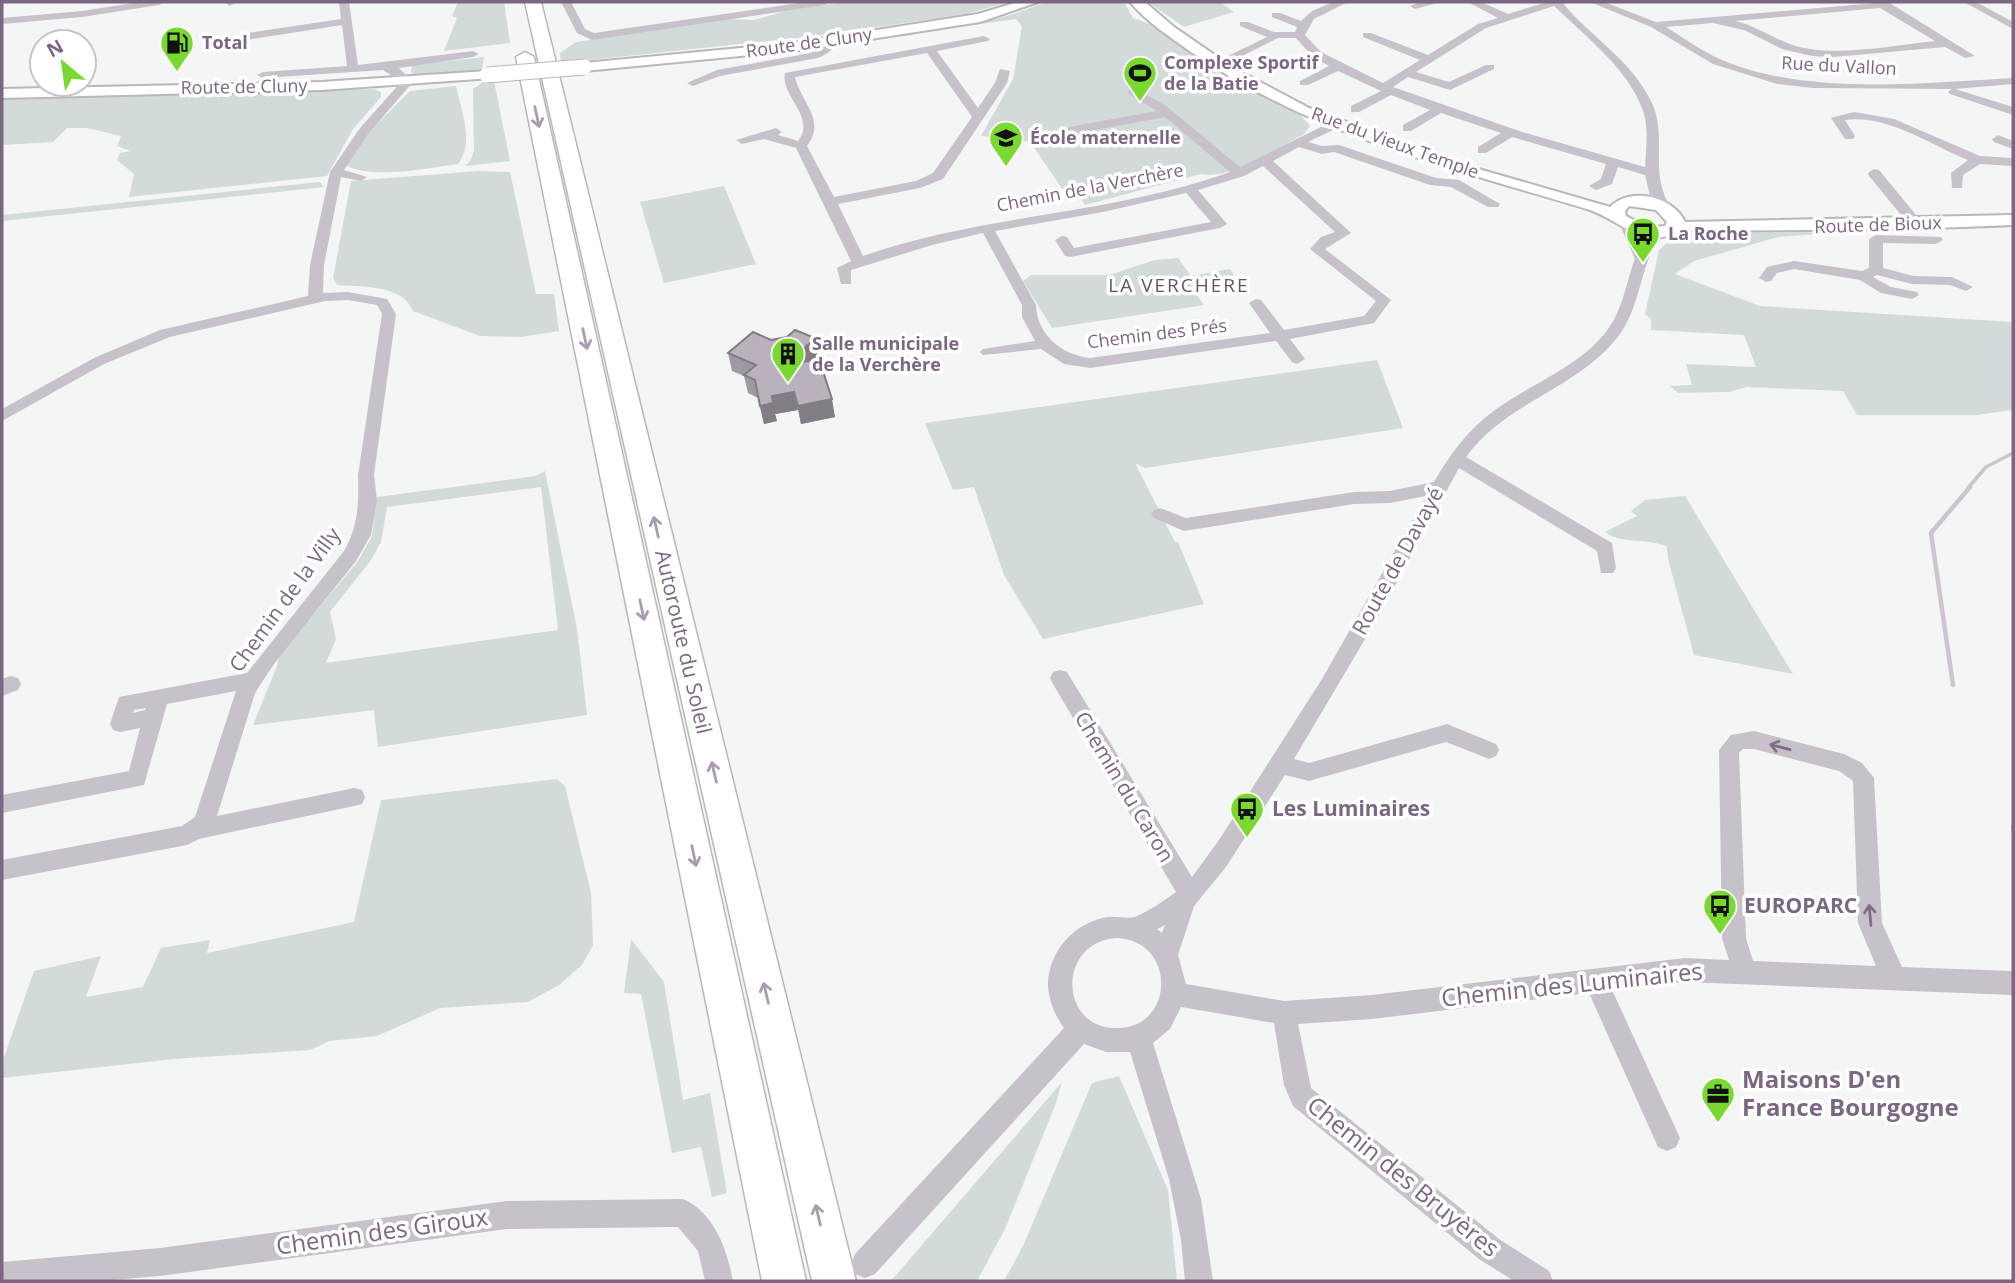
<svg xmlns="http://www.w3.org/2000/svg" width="2015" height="1283" font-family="'Open Sans',sans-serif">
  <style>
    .green { fill: #d2dbda; fill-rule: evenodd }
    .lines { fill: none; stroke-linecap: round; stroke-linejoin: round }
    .stream-far1 { stroke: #ccc5d1; stroke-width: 3.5 }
    .stream { stroke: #ccc5d1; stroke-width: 4.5 }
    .major-casing { stroke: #bbb5bc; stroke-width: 4 }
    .highway-casing { stroke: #bab5bb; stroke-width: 3 }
    .minor { fill: #c7c2c9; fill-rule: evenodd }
    .major { fill: #fff; fill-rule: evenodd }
    .highway { fill: #fff; fill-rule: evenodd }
    .major-bridge-casing { stroke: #bbb5bc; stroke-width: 17; stroke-linecap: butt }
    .major-bridge { stroke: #fff; stroke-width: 15 }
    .wall { fill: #9f99a2 }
    .shaded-wall { fill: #827d84 }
    .building { fill: #b9b2bc; stroke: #827d84; stroke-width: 2 }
    .oneway { stroke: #aa9cae }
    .oneway2 { stroke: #806c86 }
    .labels { text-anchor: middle; stroke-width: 7; stroke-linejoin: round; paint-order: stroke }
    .far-poi-label { font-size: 18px; font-weight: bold; fill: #7c6782; stroke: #fff; text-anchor: start }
    .far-street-label { font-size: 18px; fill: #7c6782; stroke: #fff }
    .far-neighbourhood-label { font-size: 19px; letter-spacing: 2px; fill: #635468; stroke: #fff }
    .street-label { font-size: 21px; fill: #7c6782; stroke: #fff }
    .poi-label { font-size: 21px; font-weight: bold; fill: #7c6782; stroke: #fff; text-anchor: start }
    .near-street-label { font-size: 24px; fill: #7c6782; stroke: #fff }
    .near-poi-label { font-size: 24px; font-weight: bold; fill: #7c6782; stroke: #fff; text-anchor: start }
  </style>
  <rect width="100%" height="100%" fill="#f3f6f4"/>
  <g class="green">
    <polygon points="458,2 504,2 510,43 444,51 457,18 452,16"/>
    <polygon points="848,2 1009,2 966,14 816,36 561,63 560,53 576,42 722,19 754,20 789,10"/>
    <path d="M1046 2H1124L1133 18 1157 27 1215 68 1298 112 1310 126 1304 134C1278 148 1231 180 1201 174L1085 205 1078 195 1068 197 1030 142 981 136 1013 79 1022 26 1016 19 966 26 1014 14Z"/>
    <polygon points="1148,2 1220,2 1234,12 1184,27"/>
    <polygon points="484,57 482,70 421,75 411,73 412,65"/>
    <polygon points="494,81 510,161 465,166 471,160 474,150 473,89 483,82"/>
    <path d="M456 86C461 110 475 143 458 164 429 168 371 180 346 165L371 130 410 91Z"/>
    <polygon points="374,89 381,92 381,97 353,129 327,176 129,197 134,174 117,160 120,153 131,151 117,146 121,136 87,128 67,128 53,142 2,145 2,97"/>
    <path d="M478 171 510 172 536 294H554L559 331 521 337 480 336 413 311C403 284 360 287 337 285L333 278 351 181Z"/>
    <polygon points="320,182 324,187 2,221 2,215"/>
    <polygon points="724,186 756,264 664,283 640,202"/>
    <polygon points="1846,232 1778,237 1694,261 1675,274 1760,306 2013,322 2013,410 1976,415 1857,415 1843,391 1747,387 1729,392 1678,393 1670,386 1692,385 1686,364 1756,367 1744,335 1651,330 1651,319 1645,314 1659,250 1668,242 1697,233"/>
    <polygon points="1178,258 1191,276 1230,269 1234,275 1206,280 1196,294 1204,305 1052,328 1023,281 1031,275 1109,275 1155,260"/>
    <polygon points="1377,360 1403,428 1145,468 1135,463 1175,542 1178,542 1204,604 1043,639 1004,575 974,487 953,490 925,423"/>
    <path d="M545 471 577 629 587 715 378 747 374 710 253 725 277 666 279 656 358 561 372 536 377 497 536 476ZM541 487 558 630 326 663 336 639 330 612 371 560 381 542 387 507Z"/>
    <path d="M1685 496 1793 674 1694 655 1668 559 1667 547C1647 537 1623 545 1605 532L1637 516 1631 511 1645 500Z"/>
    <polygon points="557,779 565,786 591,893 593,945 582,965 559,985 528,1002 440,1008 377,1036 330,1041 310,1050 174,1059 2,1078 2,1063 34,971 101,956 86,997 143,987 161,948 210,940 207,953 354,922 381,800"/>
    <polygon points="631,939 664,982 683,1100 710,1093 727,1193 712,1197 701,1147 672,1153 641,994 624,993"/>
    <polygon points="1119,1076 1168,1190 1177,1281 1004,1281 1023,1246 1092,1083"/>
    <polygon points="1062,1082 1056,1103 1005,1229 977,1281 891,1281"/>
  </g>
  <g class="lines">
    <polyline class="stream-far1" points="1968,488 1986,467 2013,453"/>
    <polyline class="stream" points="1953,685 1931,533 1970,487"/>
    <g class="major-casing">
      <g id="major">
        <polygon points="1018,2 1038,2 980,22 794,51 584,71 577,67 584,63 794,43 978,14"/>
        <path d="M1130 2H1145L1174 27 1232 67 1309 108 1458 163 1610 207C1630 186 1673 196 1685 222L2013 215V225C1908 230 1802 230 1696 231 1684 231 1672 237 1660 237 1631 238 1613 217 1587 209 1451 168 1310 134 1191 52 1170 37 1147 22 1130 2ZM1629 206 1656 210 1667 222 1665 226C1651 228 1639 223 1626 216L1625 211Z"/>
        <polygon points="487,71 492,72 494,75 492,78 321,90 2,98 2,89 321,82"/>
      </g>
    </g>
    <g class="highway-casing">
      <g id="highway">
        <polygon points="525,2 541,2 856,1281 812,1281"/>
        <polygon points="525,52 534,57 806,1281 762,1281 516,57"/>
      </g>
    </g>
    <g class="minor">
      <polygon points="140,2 164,2 159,5 82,17 2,24 2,18 82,11"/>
      <polygon points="224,2 234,2 235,3 230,6"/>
      <path d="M339 2H349L358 65 473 51 479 54 473 57 399 68 413 82 369 133 344 170 367 177 361 181 341 177 324 265 323 293 348 292 387 299 396 314 374 475 377 501 371 535 356 561 274 664 255 693 217 816 354 788 362 790 365 797 362 804 354 806 199 839 187 845 2 880V860L182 826 195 817 236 691 167 704 144 785 2 813V795L129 771 140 728 120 732 113 730 110 724 119 697 247 673 344 551C358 527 359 503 358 475L382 314 377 305 348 300 325 301 170 337 104 364 2 421V409L94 358 160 330 308 296 310 265 330 172 360 128 401 82 383 70 263 78 257 75 263 72 347 66 342 25 252 39 243 45 237 42 248 33 341 19ZM146 708 145 710 133 713 134 710Z"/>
      <polygon points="561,2 571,2 585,29 594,33 806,2 830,2 825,5 592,40 577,33"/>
      <path d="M1333 2H1348L1314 19 1305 35 1321 52 1383 83 1420 60 1363 37V33H1371L1428 55 1478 24 1498 18 1468 2H1481L1508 14 1547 2H1562C1589 36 1632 60 1652 103 1668 139 1648 172 1671 208L1664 212 1659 211 1650 196 1645 175 1618 167 1612 184 1596 190 1589 186 1601 179 1606 164 1512 137 1486 153H1478V147L1501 133 1441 113 1411 131H1403V125L1430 110 1391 95 1359 112H1351V106L1381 91 1338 71 1308 85H1300V81L1329 66 1313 57 1296 38H1278L1238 58 1228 56 1267 37 1240 26V22H1248L1274 32H1295L1297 27 1272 17V13H1280L1301 21 1312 11ZM1554 6C1586 37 1634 73 1645 118 1648 134 1646 151 1645 167L1522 132 1393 87 1408 77 1450 90 1494 69V65H1486L1449 82 1416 72 1486 28Z"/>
      <polygon points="1420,2 1440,2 1415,9 1410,6"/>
      <path d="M1590 2H1604L1656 22 1888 2 1975 56 1965 58 1945 47 1833 57 1812 56 1782 49 1744 30 1713 23 1666 27C1684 38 1703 52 1722 60 1807 96 1922 83 2013 78V84L1955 89 2013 107V115L1950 94 1948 92 1952 89 1813 88 1777 84 1713 64 1651 27ZM1880 8 1935 41C1893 45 1830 59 1790 44 1770 37 1755 25 1735 21Z"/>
      <polygon points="1964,2 1976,2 2013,22 2013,29"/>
      <path d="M984 36 990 39 988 41 937 51 978 108 995 83 1000 69 1010 71 1007 83 943 179 920 188 838 204 863 256C982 214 1111 215 1230 172L1165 117 1069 135 1063 131 1069 127 1157 111 1129 94 1127 92 1133 88 1165 105 1240 167 1335 120 1339 121V127L1308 142 1322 146 1339 145 1436 178 1459 180 1500 204 1498 207H1488L1451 187 1430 185 1334 152 1322 154 1299 147 1273 161 1351 233 1325 249 1391 300 1374 323 1290 339 1305 359 1297 364 1292 362 1276 341 1090 368 1064 364 1041 349 983 355 980 352 983 349 1035 341 1022 317V305L983 233 932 245 851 270V284H841L837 268 851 261 796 148 764 139 742 144 736 140 776 128 782 132 778 135 798 141C817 117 780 96 785 73ZM927 53 972 117 933 173 916 181 834 197 807 146C827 120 801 103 795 77ZM1263 166 1335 232 1321 237 1310 249 1376 301 1364 316 1284 330 1261 300 1256 299 1249 303 1270 333 1090 358C1062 355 1037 335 1036 305L995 231 1103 212 1186 193 1211 222 1074 248 1067 237 1062 236 1055 240 1065 256 1070 257 1220 228 1227 224 1198 190 1244 176Z"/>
      <path d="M834 38 840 41C833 49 828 54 818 58L720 76 693 86 687 83 717 70 811 53Z"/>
      <path d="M1854 112 1894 119 1980 156 2013 158V166L1980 164 1963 175 1962 188H1952L1951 173 1968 160C1930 145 1888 114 1845 120L1855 136 1853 139H1845L1831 118Z"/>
      <polygon points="1998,135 2013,141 2013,149 1994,142 1992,139"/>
      <polygon points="1874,169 1879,170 1921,221 1921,227 1911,227 1869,176 1868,173"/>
      <path d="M1627 221 1634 225 1642 244 1655 229 1660 228 1667 232C1661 239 1655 245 1651 253 1639 281 1637 313 1617 338 1576 389 1505 403 1466 457L1612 543 1616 568 1613 573H1601L1597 551 1459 468 1374 624 1294 759 1309 763 1447 724 1496 744 1499 750 1496 756 1489 759 1446 742 1309 781 1285 775 1226 867 1194 906 1178 955 1186 984 1284 1001 1372 995 1685 958 1729 960 1722 938 1719 750 1731 735 1754 731 1844 754 1862 763 1874 778 1882 923 1902 967 2013 971V995L1685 982 1612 990 1680 1138 1676 1147 1667 1151 1658 1147 1589 993 1372 1019 1298 1024 1311 1088 1499 1239 1549 1271 1553 1281H1514L1479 1259 1293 1106 1284 1085 1274 1023 1181 1007 1170 1029 1153 1043 1201 1199 1213 1281H1185L1181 1240 1169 1179 1130 1052H1106L1084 1044 875 1274 865 1278 855 1274 851 1264 855 1254 1064 1028C1053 1013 1045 992 1049 973 1056 943 1078 922 1108 917 1117 916 1127 919 1135 917 1149 911 1164 901 1176 892L1053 684 1050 678 1053 672 1060 670 1067 672 1192 877 1219 840 1322 679 1426 496 1390 503 1354 504 1184 531 1154 518 1151 514 1154 510 1160 508 1186 518 1354 492 1390 491 1434 482C1449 456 1466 432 1491 413 1528 384 1580 368 1608 329 1623 309 1626 282 1635 259L1620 225ZM1743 749H1754L1839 771 1853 781 1858 923 1876 966 1753 961 1746 938 1739 753ZM1165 925 1162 933 1157 929ZM1117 938C1178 941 1175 1031 1114 1028 1058 1026 1058 941 1117 938Z"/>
      <polygon points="1876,235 1941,237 1943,240 1936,244 1883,243 1883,268 1913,276 1952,277 1973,287 1966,291 1950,285 1912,284 1877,275 1873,277 1891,287 1917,292 1919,295 1912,299 1881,293 1860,280 1794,269 1777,273 1771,281 1766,282 1759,278 1767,267 1794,261 1862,271 1869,268 1869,239"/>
      <polygon points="11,676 18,678 21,684 18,690 2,696 2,679"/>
      <path d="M683 1199C715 1213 727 1250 733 1281H705L698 1251 678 1227 507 1229 160 1276 100 1281H2V1262L160 1248 507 1201Z"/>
    </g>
    <use href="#major" class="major"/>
    <use href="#highway" class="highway"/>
    <g class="major-bridge-casing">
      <polyline id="major-bridge" points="487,75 584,67"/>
    </g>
    <use href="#major-bridge" class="major-bridge"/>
  </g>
  <g class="wall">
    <polygon points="815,338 818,356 814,360 835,417 801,424 798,410 775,414 777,421 764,424 758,398 748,393 744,376 732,371 728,353"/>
    <polygon points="2013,825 2013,842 2011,826"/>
  </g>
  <g class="shaded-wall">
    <polygon points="815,338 818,356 790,383 786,365"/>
    <polygon points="794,392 798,410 775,414 777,421 764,424 760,406 772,396"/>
    <polygon points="832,399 835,417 801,424 798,406"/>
  </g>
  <polygon class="building" points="795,330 815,338 786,365 819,359 832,399 798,406 794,392 772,396 773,403 760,406 755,380 744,375 756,365 728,353 753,332 771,340 787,337"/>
  <defs><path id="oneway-shaft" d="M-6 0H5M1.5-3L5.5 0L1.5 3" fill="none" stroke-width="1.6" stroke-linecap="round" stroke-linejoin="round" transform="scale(1.75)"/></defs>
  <g class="oneway">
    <use href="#oneway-shaft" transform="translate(537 117) rotate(78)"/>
    <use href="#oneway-shaft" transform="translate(585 339) rotate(78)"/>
    <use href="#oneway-shaft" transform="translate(656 527) rotate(-103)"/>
    <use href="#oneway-shaft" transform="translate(642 610) rotate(78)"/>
    <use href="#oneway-shaft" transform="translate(714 772) rotate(-103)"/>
    <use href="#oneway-shaft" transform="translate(694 856) rotate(78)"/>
    <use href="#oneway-shaft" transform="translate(766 993) rotate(-103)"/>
    <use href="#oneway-shaft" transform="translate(818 1215) rotate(-103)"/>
  </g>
  <g class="oneway2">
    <use href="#oneway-shaft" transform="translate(1780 747) rotate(-165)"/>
    <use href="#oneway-shaft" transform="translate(1870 915) rotate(-95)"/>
  </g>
  <defs>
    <g id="fuel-pin" transform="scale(1.75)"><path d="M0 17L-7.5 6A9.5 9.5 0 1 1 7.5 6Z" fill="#79d930" stroke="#fff"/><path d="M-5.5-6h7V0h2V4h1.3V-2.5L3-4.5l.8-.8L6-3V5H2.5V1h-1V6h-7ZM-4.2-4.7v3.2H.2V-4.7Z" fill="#111"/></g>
    <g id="stadium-pin" transform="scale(1.75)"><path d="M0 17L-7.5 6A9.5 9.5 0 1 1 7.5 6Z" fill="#79d930" stroke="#fff"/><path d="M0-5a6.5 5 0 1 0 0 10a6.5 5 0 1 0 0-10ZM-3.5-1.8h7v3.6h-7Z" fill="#111"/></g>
    <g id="school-pin" transform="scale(1.75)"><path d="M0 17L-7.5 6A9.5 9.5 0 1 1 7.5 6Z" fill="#79d930" stroke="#fff"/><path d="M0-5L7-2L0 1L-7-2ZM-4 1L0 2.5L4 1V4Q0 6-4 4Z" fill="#111"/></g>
    <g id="bus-pin" transform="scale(1.75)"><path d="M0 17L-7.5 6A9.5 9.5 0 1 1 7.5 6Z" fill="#79d930" stroke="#fff"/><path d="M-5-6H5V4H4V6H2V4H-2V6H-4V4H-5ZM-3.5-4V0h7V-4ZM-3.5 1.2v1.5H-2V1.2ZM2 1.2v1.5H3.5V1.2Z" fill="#111"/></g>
    <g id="building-pin" transform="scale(1.75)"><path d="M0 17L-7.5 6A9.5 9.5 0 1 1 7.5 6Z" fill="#79d930" stroke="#fff"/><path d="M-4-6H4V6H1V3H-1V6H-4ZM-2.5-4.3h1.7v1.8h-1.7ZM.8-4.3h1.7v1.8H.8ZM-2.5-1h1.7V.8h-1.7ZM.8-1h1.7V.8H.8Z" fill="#111"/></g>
    <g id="office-pin" transform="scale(1.75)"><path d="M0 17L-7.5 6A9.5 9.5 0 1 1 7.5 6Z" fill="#79d930" stroke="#fff"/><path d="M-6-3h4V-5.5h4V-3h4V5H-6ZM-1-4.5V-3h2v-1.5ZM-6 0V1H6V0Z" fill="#111"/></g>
  </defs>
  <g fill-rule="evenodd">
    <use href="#fuel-pin" x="177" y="43"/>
    <use href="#stadium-pin" x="1140" y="73"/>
    <use href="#school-pin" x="1006" y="138"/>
    <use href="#bus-pin" x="1643" y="234"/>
    <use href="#building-pin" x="788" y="354"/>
    <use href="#bus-pin" x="1247" y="809"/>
    <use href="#bus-pin" x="1720" y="906"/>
    <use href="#office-pin" x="1718" y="1094"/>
  </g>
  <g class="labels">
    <g class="far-poi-label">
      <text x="202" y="49">Total</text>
      <text x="1164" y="69">Complexe Sportif<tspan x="1164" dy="21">de la Batie</tspan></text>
      <text x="1030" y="144">École maternelle</text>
      <text x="1668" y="240">La Roche</text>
      <text x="812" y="350">Salle municipale<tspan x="812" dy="21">de la Verchère</tspan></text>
    </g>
    <g class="far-street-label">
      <text transform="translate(809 43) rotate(-8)" y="6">Route de Cluny</text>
      <text transform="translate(1839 66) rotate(3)" y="6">Rue du Vallon</text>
      <text transform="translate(244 87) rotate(-1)" y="6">Route de Cluny</text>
      <text transform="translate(1395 143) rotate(20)" y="6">Rue du Vieux Temple</text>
      <text transform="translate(1090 188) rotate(-11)" y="6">Chemin de la Verchère</text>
      <text transform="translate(1878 225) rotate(-2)" y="6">Route de Bioux</text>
      <text transform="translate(1157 334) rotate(-7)" y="6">Chemin des Prés</text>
    </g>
    <g class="far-neighbourhood-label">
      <text x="1179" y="292">LA VERCHÈRE</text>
    </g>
    <g class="street-label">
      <text transform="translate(1398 561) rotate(-61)" y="7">Route de Davayé</text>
      <text transform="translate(285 600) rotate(-54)" y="7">Chemin de la Villy</text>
      <text transform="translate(683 642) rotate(77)" y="7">Autoroute du Soleil</text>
      <text transform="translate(1124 787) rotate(59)" y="7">Chemin du Caron</text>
    </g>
    <g class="poi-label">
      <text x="1272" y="816">Les Luminaires</text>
      <text x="1744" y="913">EUROPARC</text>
    </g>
    <g class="near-street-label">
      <text transform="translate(1572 985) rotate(-6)" y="8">Chemin des Luminaires</text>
      <text transform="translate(1403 1177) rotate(39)" y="8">Chemin des Bruyères</text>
      <text transform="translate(382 1232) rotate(-8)" y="8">Chemin des Giroux</text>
    </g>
    <g class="near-poi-label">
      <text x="1742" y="1088">Maisons D'en<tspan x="1742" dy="28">France Bourgogne</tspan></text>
    </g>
  </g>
  <rect width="2015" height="1283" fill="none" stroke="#7c6782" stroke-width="7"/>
  <g transform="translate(63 63) rotate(331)"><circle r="33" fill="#ffffff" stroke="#cbc2cd" stroke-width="2"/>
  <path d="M0-5L12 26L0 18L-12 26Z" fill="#79d930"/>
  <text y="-10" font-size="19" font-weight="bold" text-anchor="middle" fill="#7c6782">N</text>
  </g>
</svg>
